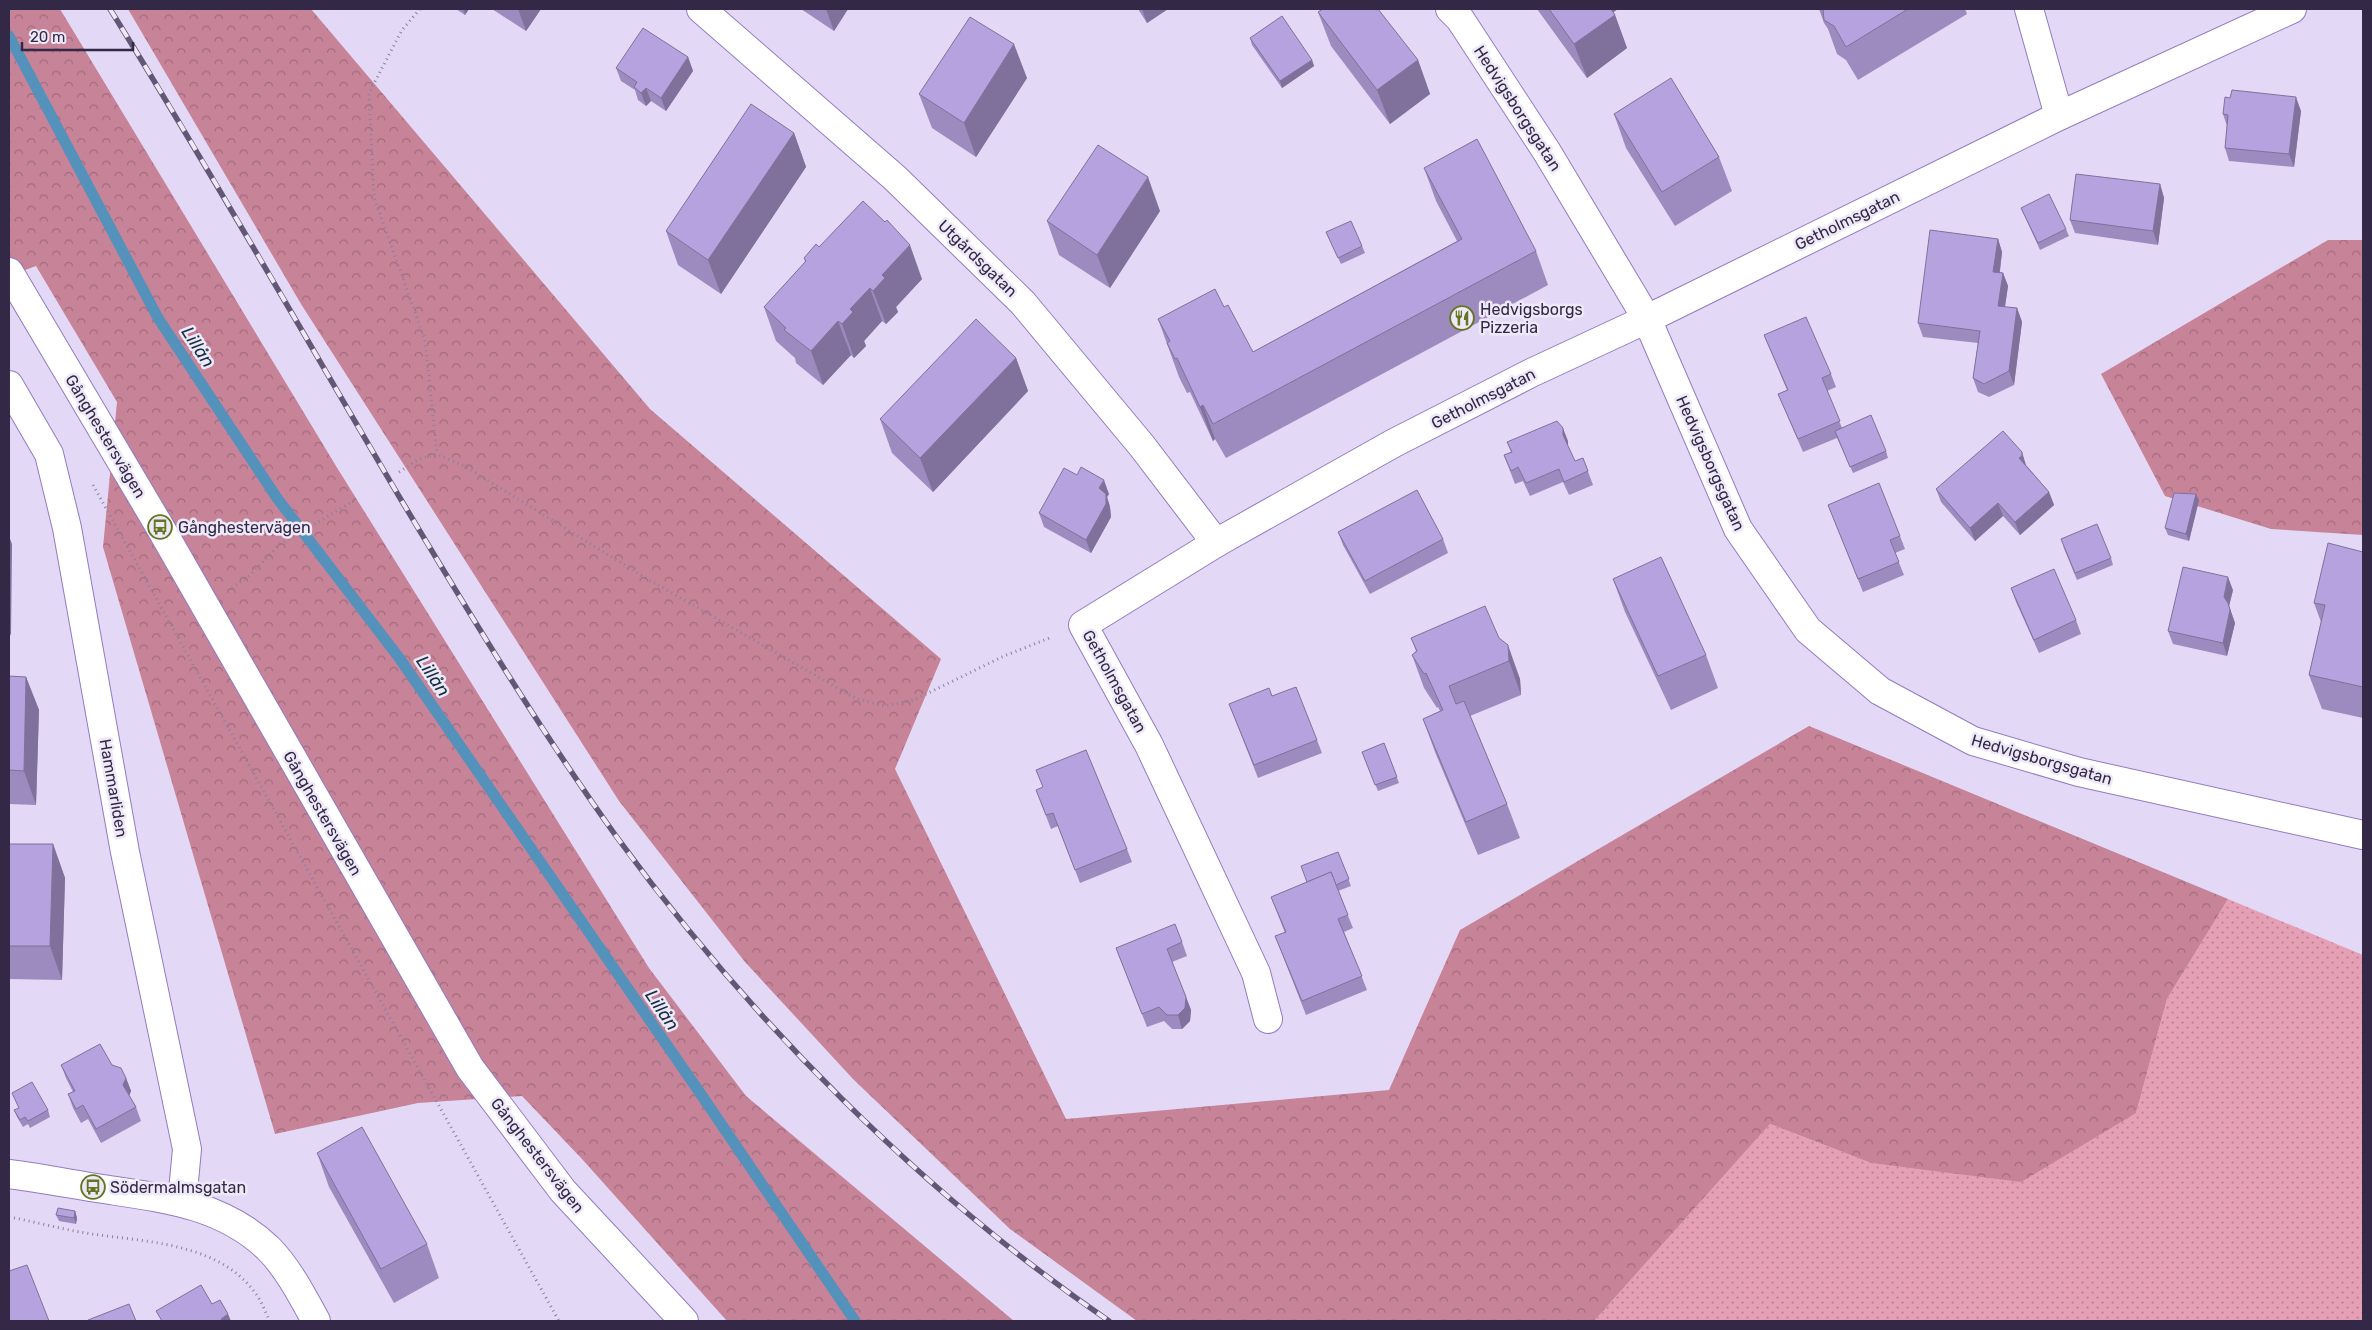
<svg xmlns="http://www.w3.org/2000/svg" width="2372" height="1330" font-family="Rubik,sans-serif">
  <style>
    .grass { fill: url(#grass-dots) }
    .forest { fill: url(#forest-crowns) }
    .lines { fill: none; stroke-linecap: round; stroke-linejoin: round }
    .stream { stroke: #5592bb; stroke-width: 11 }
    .minor-casing { stroke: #937bc0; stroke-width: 30 }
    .tertiary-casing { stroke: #937bc0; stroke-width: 30 }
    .path { stroke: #8b819f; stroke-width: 3; stroke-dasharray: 1 4; stroke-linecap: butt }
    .minor { stroke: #fff; stroke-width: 28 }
    .tertiary { stroke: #fff; stroke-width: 28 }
    .rail-casing { stroke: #625875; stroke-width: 5.5 }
    .rail { stroke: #eee9f8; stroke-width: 4; stroke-dasharray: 11; stroke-linecap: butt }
    .wall { fill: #9d8bbf }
    .shaded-wall { fill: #7f719b }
    .building { fill: #b6a2de; stroke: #7f719b }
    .labels { text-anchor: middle; stroke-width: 5; stroke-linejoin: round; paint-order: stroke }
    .street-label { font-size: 16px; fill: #332946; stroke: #eee9f8 }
    .poi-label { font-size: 16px; fill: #332946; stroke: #eee9f8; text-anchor: start }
    .water-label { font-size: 18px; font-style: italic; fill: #142f41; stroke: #eee9f8 }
  </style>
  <defs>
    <pattern id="grass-dots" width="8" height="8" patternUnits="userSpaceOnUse" patternTransform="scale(1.25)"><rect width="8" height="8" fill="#e5a0b5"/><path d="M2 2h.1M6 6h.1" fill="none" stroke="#ba8295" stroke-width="1.8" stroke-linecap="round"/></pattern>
    <pattern id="forest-crowns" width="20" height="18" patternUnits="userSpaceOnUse" patternTransform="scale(1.25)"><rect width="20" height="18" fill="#c78398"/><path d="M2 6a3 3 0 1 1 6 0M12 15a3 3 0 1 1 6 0" fill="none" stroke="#a26b7e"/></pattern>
  </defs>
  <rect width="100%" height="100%" fill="#e3d9f7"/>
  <polygon class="grass" points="2228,899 2363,955 2363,1321 1594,1321 1770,1124 1871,1163 1934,1170 2136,1113 2167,999"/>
  <g class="forest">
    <polygon points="9,9 60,9 336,466 649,968 746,1096 1014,1321 727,1321 582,1159 522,1096 418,1103 275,1134 103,547 117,402 36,266 9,276"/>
    <polygon points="128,9 311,9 650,409 941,659 895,769 1066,1119 1389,1090 1460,930 1809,726 2228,899 2167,999 2136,1113 2021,1182 1871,1163 1770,1124 1594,1321 1137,1321 1010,1229 853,1079 745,962 619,801 301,304"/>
    <polygon points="2328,240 2363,240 2363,535 2271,529 2165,496 2101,374"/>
  </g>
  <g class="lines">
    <polyline class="stream" points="9,36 158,318 277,498 400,659 698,1090 855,1321"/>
    <g class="minor-casing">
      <g id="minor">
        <polyline points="701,9 895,178 1023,303 1142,446 1216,543"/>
        <polyline points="1450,9 1460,19 1547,152 1647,319 1738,529 1808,630 1880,691 1973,741 2079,772 2363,835"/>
        <polyline points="2029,9 2059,116"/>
        <polyline points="9,385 49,454 67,528 125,852 187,1149 182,1202"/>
        <polyline points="1268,1019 1256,973 1149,745 1083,625 1216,543 1394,443 1531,373 1647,319 2059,116 2292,9"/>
      </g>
    </g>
    <g class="tertiary-casing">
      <g id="tertiary">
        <polyline points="9,272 160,527 470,1068 563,1191 684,1321"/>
        <path d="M9 1174C40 1178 71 1184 103 1189 163 1198 222 1204 268 1248 288 1268 303 1297 316 1321"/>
      </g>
    </g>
    <g class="path">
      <polyline points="420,9 402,30 369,93 374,197 425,340 437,454"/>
      <polyline points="399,472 419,459 437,454 466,467 644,577 855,698 884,706 914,700 1004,656 1052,637"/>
      <polyline points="93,485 559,1321"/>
      <polyline points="232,588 250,575 280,544 357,499"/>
      <path d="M9 1217C37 1222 64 1230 92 1234 147 1242 220 1243 256 1294 262 1302 265 1312 270 1321"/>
    </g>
    <use href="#minor" class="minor"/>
    <use href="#tertiary" class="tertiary"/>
    <g class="rail-casing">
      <path id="rail" d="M110 9C210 170 304 335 400 498 469 613 538 727 616 836 750 1020 921 1192 1109 1321"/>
    </g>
    <use href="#rail" class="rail"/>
  </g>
  <g class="wall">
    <polygon points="456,9 469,9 465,15"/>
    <polygon points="492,9 541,9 526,31"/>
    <polygon points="801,9 848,9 834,31"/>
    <polygon points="1138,9 1168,9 1147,23"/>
    <polygon points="1537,9 1618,9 1613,12 1615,15 1627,48 1587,78"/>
    <polygon points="1819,9 1965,9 1967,14 1858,80 1846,60 1837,54 1828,29 1824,23"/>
    <polygon points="1318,12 1418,60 1430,94 1390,124 1331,46"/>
    <polygon points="1250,38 1312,60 1314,66 1282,88 1252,45"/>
    <polygon points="688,57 693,71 666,111 651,101 646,106 638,100 635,90 621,81 616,68"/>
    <polygon points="1027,78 976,157 932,128 919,94"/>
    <polygon points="2301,111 2294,167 2229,161 2225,148 2227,126 2223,114"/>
    <polygon points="1614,114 1719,157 1732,191 1675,226 1626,148"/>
    <polygon points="794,133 806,167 721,294 678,265 666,231"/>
    <polygon points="1424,168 1536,251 1548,285 1226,458 1215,439 1213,441 1190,392 1187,393 1179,377 1158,319 1224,307 1253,352 1457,241 1436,201"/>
    <polygon points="2160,184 2164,198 2158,245 2075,233 2070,220"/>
    <polygon points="2021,208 2066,229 2069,236 2040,250"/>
    <polygon points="1160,211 1110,288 1059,255 1047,221"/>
    <polygon points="885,222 922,279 896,307 898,312 886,324 882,321 864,341 866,346 854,358 851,355 823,385 796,363 795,358 776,341 764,307 805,262 804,258 819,247"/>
    <polygon points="1326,232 1362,246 1365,253 1341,264"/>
    <polygon points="1998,239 2002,252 2000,272 2003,273 2008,286 2005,307 2017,308 2022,322 2014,385 1989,397 1978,392 1973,378 1978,343 1923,337 1918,323"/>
    <polygon points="1764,335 1831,374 1836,387 1827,391 1842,428 1886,451 1888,458 1853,473 1837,438 1803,452 1778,394 1787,390"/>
    <polygon points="1016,358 1028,391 933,492 892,453 880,419"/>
    <polygon points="1568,441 1568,446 1575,461 1583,458 1593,485 1569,495 1563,482 1530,496 1523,481 1515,484 1504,455 1511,452 1507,442"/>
    <polygon points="2027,466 2049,492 2054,505 2020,535 2003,516 1975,541 1941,502 1936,489"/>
    <polygon points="1109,494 1107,497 1110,507 1111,517 1091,553 1044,527 1039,513"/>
    <polygon points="2199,500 2189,541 2168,535 2165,528"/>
    <polygon points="1828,505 1900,536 1905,549 1895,553 1904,575 1863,592"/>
    <polygon points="1338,532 1443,539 1448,553 1370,594 1343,545"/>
    <polygon points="2063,546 2111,558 2113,565 2077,580"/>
    <polygon points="2363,552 2363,718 2322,709 2309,675 2321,622 2314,603"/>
    <polygon points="1613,579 1706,655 1718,688 1671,710 1625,612"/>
    <polygon points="2011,588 2076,620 2081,634 2039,653 2016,602"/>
    <polygon points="2233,590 2229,606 2235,623 2227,656 2173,644 2168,631"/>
    <polygon points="1411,638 1499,638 1520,679 1521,695 1470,716 1507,804 1520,838 1478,855 1435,752 1423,719 1440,711 1438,707 1437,708 1424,688 1412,655 1416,651"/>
    <polygon points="9,676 26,677 39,710 36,805 9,804"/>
    <polygon points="1272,696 1317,740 1322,753 1258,778 1229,704"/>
    <polygon points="1384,743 1399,783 1378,791 1362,752"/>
    <polygon points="1043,788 1127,849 1132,862 1080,883 1058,826 1051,829 1041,803"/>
    <polygon points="9,844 53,844 65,878 62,980 9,979"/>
    <polygon points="1338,852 1351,886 1338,891 1353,928 1344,932 1367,990 1306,1015 1275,936 1285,933 1271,897 1307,882"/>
    <polygon points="1182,942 1187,956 1172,962 1191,1010 1190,1021 1182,1029 1172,1029 1164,1021 1147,1027 1116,948"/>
    <polygon points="61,1065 112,1065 126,1078 131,1091 129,1095 136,1107 141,1121 101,1143 88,1119 81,1123 73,1108 68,1094 73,1092 66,1078"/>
    <polygon points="12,1093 48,1110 50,1117 30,1128 28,1124 23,1127 17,1117 14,1110 19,1108"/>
    <polygon points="317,1153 427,1244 439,1278 394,1303 329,1187"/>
    <polygon points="75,1211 77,1218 76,1224 59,1221 56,1215"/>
  </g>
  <g class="shaded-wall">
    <polygon points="463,9 469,9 465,15"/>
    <polygon points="518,9 541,9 526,31"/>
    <polygon points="826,9 848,9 834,31"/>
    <polygon points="1142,9 1168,9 1147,23"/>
    <polygon points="1602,9 1618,9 1605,18"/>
    <polygon points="1615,15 1627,48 1587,78 1574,44"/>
    <polygon points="1014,44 1027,78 976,157 964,123"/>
    <polygon points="688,57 693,71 666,111 661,98"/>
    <polygon points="1312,60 1314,66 1282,88 1280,81"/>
    <polygon points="1418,60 1430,94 1390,124 1377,90"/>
    <polygon points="646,88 651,101 646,106 641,93"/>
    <polygon points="2296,97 2301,111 2294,167 2289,154"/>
    <polygon points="794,133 806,167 721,294 708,260"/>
    <polygon points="1148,177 1160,211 1110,288 1097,255"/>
    <polygon points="2160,184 2164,198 2158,245 2153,231"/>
    <polygon points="1998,239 2002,252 1998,285 1993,272"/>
    <polygon points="910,245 922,279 896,307 898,312 886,324 873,291 882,275"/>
    <polygon points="2003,273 2008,286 2003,319 1998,306"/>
    <polygon points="870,288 882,321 864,341 866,346 854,358 842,324 850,309"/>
    <polygon points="2017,308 2022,322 2014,385 2009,371"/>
    <polygon points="838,321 851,355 823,385 811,351"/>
    <polygon points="1016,358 1028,391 933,492 920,458"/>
    <polygon points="1203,405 1215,439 1213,441 1200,407"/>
    <polygon points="1563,428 1568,441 1568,448 1563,435"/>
    <polygon points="2022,452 2026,465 2027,469 2019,458"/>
    <polygon points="1104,480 1109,494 1107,497 1110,507 1111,517 1091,553 1086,540 1099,488"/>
    <polygon points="2049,492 2054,505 2020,535 2015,522"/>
    <polygon points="2196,494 2199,500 2189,541 2186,534"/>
    <polygon points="1998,503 2003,516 1975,541 1970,528"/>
    <polygon points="9,536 12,544 11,636 9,631"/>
    <polygon points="2228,577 2233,590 2229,606 2235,623 2227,656 2223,643 2224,597"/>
    <polygon points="1508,645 1520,679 1521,695 1509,661"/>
    <polygon points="26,677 39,710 36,805 24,771"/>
    <polygon points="53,844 65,878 62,980 50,946"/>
    <polygon points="1186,997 1191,1010 1190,1021 1182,1029 1178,1015"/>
    <polygon points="126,1078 131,1091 128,1099 123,1085"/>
    <polygon points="75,1211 77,1218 76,1224 74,1218"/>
    <polygon points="228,1314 231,1321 222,1321 221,1319"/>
  </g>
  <g class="building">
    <polygon points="1323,9 1378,9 1418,60 1377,90 1318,12"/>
    <polygon points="1549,9 1611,9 1615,15 1574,44"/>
    <polygon points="1823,9 1908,9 1846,47 1834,26 1824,20"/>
    <polygon points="1282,16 1312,60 1280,81 1250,38"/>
    <polygon points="970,17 1014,44 964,123 919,94"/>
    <polygon points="643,28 688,57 661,98 646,88 641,93 634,87 637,82 616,68"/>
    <polygon points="1671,78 1719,157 1662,192 1614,114"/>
    <polygon points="2232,90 2296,97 2289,154 2225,148 2228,115 2223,114 2225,97 2230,98"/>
    <polygon points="751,104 794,133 708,260 666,231"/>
    <polygon points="1477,139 1536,251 1213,424 1203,405 1200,407 1177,358 1175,359 1167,343 1170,341 1158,319 1215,289 1224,307 1228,305 1253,352 1462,239 1424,168"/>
    <polygon points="1098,145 1148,177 1097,255 1047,221"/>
    <polygon points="2076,174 2160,184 2153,231 2070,220"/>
    <polygon points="2049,194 2066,229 2038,243 2021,208"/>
    <polygon points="863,201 885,222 887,220 910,245 882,275 885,278 873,291 870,288 850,309 853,312 842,324 838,321 811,351 784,330 786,328 764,307 806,261 804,258 816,244 819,247"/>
    <polygon points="1351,221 1362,246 1338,258 1326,232"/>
    <polygon points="1930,230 1998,239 1993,272 2003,273 1998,306 2017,308 2009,371 1984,384 1973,378 1980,331 1918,323"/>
    <polygon points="1806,317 1831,374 1822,378 1840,421 1798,439 1778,394 1788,390 1764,335"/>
    <polygon points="976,319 1016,358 920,458 880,419"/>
    <polygon points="1871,415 1886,451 1850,467 1835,431"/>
    <polygon points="1557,421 1563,428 1563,435 1575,461 1583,458 1588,471 1564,482 1559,469 1526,483 1518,467 1511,471 1504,455 1512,452 1507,442"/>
    <polygon points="2003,431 2022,452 2022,456 2019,458 2049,492 2015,522 1998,503 1970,528 1936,489"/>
    <polygon points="1081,467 1104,480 1099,488 1106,494 1106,504 1086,540 1039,513 1064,468 1077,475"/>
    <polygon points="1879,483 1900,536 1890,540 1899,562 1858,579 1828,505"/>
    <polygon points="1417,490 1443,539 1365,581 1338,532"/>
    <polygon points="2174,493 2196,494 2186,534 2165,528"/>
    <polygon points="2097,524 2111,558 2075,573 2061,539"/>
    <polygon points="2328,543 2363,552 2363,687 2309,675 2325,605 2314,603"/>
    <polygon points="1661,557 1706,655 1658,676 1613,579"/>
    <polygon points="2183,567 2228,577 2224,597 2228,603 2230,610 2223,643 2168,631"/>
    <polygon points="2054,569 2076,620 2034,640 2011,588"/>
    <polygon points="1485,606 1499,638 1508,645 1509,661 1449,686 1456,704 1464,701 1507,804 1466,822 1423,719 1443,710 1426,673 1424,674 1412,655 1417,651 1411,638"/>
    <polygon points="9,676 26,677 24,771 9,770"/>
    <polygon points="1296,687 1317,740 1254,765 1229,704 1269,688 1272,696"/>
    <polygon points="1384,743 1397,777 1375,785 1362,752"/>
    <polygon points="1086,750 1127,849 1075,870 1053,813 1046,815 1036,790 1043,787 1036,770"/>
    <polygon points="9,844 53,844 50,946 9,946"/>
    <polygon points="1338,852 1349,879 1336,885 1331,872 1307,882 1301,866"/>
    <polygon points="1331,872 1348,915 1338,919 1362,976 1302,1001 1275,936 1286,932 1271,897"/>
    <polygon points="1175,924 1182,942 1167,949 1186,997 1185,1008 1178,1015 1167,1015 1159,1007 1142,1014 1116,948"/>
    <polygon points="100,1044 112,1065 121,1068 126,1078 123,1085 136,1107 96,1129 83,1105 76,1109 68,1094 75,1091 61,1065"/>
    <polygon points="32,1082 48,1110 28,1121 25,1117 20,1120 14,1110 19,1108 12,1093"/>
    <polygon points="362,1127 427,1244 381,1269 317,1153"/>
    <polygon points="58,1208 75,1211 74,1218 56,1215"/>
    <polygon points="27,1265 49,1321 9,1321 9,1271"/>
    <polygon points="201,1285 212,1304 220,1300 228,1314 221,1319 222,1321 162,1321 156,1311"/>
    <polygon points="129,1304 136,1321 88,1321 88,1320"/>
  </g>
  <defs>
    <g id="restaurant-ring" transform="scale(1.25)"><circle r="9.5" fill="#eee9f8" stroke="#647421" stroke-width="1.5"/><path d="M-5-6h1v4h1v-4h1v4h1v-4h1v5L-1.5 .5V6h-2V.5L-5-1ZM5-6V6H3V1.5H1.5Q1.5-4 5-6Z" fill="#647421"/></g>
    <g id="bus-ring" transform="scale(1.25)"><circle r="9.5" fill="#eee9f8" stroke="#647421" stroke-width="1.5"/><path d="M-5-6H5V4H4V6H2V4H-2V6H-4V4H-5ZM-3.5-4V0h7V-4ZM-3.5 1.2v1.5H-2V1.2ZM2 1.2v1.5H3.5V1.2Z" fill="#647421"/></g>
  </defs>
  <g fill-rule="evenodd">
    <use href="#restaurant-ring" x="1462" y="318"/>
    <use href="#bus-ring" x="160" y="527"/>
    <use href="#bus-ring" x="93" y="1187"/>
  </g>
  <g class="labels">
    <g class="street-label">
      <text transform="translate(1518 108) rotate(57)" y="6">Hedvigsborgsgatan</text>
      <text transform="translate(1847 220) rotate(-26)" y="6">Getholmsgatan</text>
      <text transform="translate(978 258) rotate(44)" y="6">Utgårdsgatan</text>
      <text transform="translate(1483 398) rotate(-27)" y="6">Getholmsgatan</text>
      <text transform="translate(106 436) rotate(59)" y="6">Gånghestersvägen</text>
      <text transform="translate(1711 463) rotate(66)" y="6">Hedvigsborgsgatan</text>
      <text transform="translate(1115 681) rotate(61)" y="6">Getholmsgatan</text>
      <text transform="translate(2042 759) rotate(16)" y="6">Hedvigsborgsgatan</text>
      <text transform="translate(114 788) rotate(80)" y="6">Hammarliden</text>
      <text transform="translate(323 813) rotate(60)" y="6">Gånghestersvägen</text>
      <text transform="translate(538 1155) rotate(52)" y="6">Gånghestersvägen</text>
    </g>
    <g class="poi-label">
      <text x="1480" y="315">Hedvigsborgs<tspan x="1480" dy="18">Pizzeria</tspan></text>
      <text x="178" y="533">Gånghestervägen</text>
      <text x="110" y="1193">Södermalmsgatan</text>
    </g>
    <g class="water-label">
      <text transform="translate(198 347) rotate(57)" y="6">Lillån</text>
      <text transform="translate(433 676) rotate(56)" y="6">Lillån</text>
      <text transform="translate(662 1010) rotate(56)" y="6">Lillån</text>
    </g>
  </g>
  <rect width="2372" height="1330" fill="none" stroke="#332946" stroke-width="20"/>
  <path d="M22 42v8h111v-8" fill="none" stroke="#332946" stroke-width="2.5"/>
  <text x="30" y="42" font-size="15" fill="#332946" stroke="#eee9f8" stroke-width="4" paint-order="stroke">20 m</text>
</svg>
